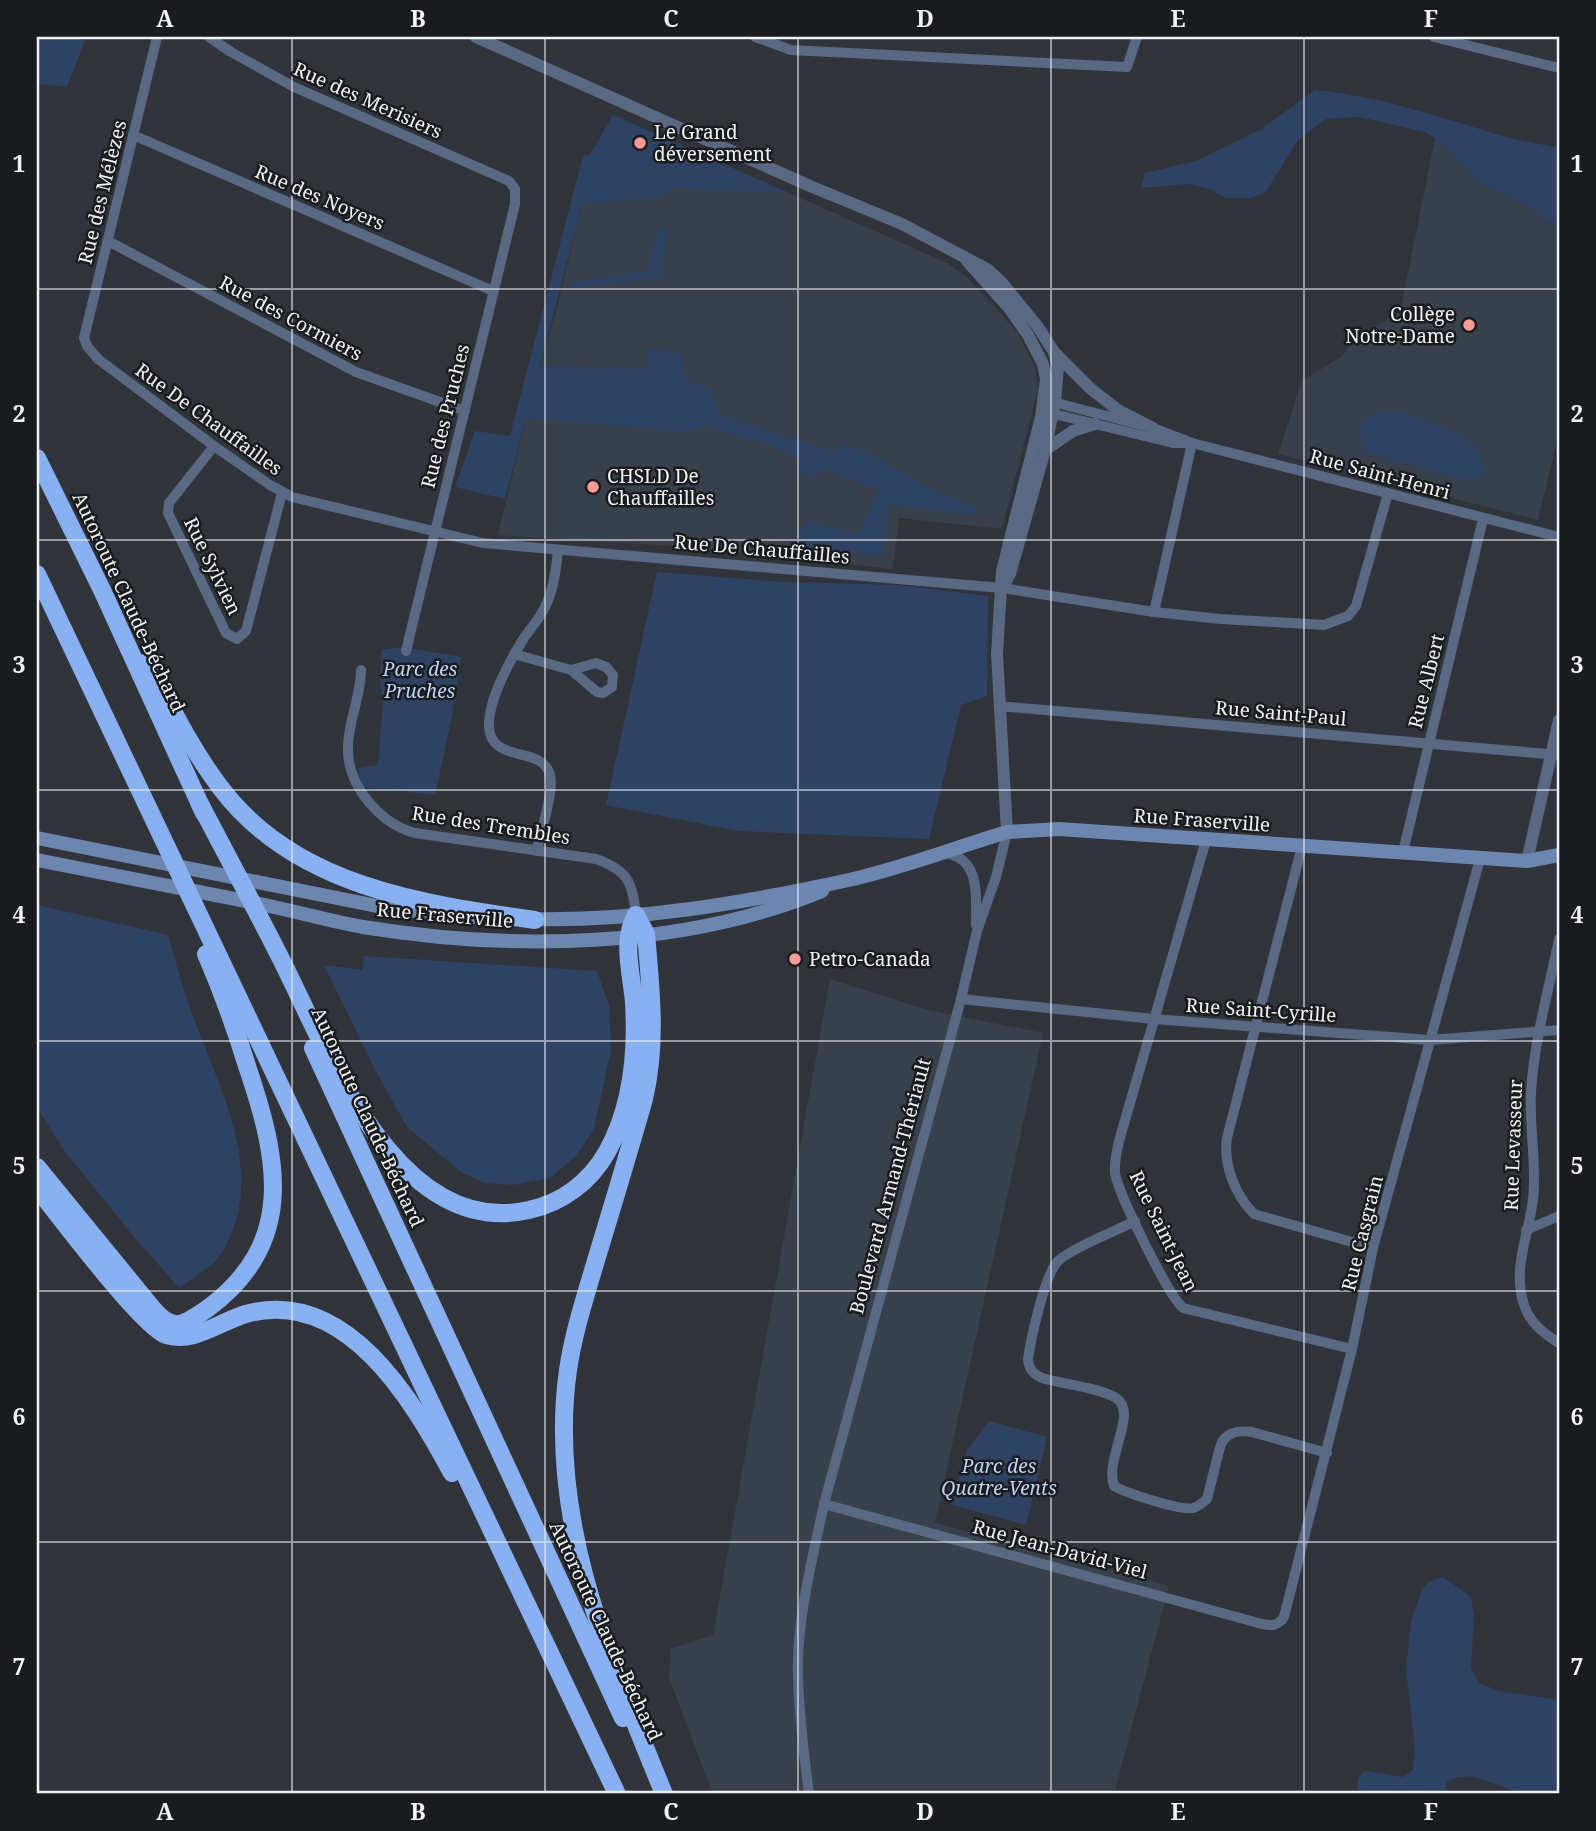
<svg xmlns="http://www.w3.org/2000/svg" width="1596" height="1831" font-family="'Noto Serif',serif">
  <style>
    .built { fill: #38404b }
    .green { fill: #2e4263 }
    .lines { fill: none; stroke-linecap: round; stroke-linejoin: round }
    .minor { stroke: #596983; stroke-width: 10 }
    .tertiary { stroke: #596983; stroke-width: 12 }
    .secondary { stroke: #6c86af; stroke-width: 14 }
    .motorway { stroke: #89b0f0; stroke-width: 18 }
    .grid { fill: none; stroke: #f0f2f7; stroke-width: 2; stroke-opacity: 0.55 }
    .poi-dot { fill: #f59c95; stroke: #1a1b1e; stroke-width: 2.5 }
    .labels { text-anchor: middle; stroke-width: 5; stroke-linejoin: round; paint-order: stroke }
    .street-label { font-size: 19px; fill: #f0f2f7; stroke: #1a1b1e }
    .poi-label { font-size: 19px; fill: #f0f2f7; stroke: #1a1b1e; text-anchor: start }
    .park-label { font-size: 19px; font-style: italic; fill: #bed3f5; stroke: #1a1b1e }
    .neatline { fill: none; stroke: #f0f2f7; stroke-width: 2.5 }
    .grid-label { font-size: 23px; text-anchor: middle; font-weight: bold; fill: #f0f2f7 }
  </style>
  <rect width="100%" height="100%" fill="#30343a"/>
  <g class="built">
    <polygon points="613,115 947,263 966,276 1017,332 1034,365 1038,389 1002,529 899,518 893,569 674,546 498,535 526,418 558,303 582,205 589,156"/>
    <polygon points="1435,138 1475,180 1528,206 1547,222 1559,224 1559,433 1538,520 1278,454 1302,381 1342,356 1356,337 1400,313"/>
    <polygon points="830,979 928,1010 1043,1033 935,1523 1169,1586 1114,1794 713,1794 669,1678 671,1649 713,1635"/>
  </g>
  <g class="green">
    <polygon points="37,37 74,37 85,40 67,87 37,84"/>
    <path d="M1315 90C1381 96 1442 118 1506 137 1523 142 1542 144 1559 148V224L1547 222 1528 206 1475 180 1435 138 1425 132 1360 117 1326 119 1298 140 1266 191 1252 198H1226L1210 189 1188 184 1141 188 1145 173 1196 161 1260 130Z"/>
    <polygon points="613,115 786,192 705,191 674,187 665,196 582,205 540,366 646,368 648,348 682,354 684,378 712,389 720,415 836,452 842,444 866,451 926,487 978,508 975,515 889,505 883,556 795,547 799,531 806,521 858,534 878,490 823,469 813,479 800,473 799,463 795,457 766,444 709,427 684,432 526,418 505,499 455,487 475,431 510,436 582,160 585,154 590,155"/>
    <polygon points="668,226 662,278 573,288 572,282 647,271 659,228"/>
    <polygon points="1398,410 1448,429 1474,444 1488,472 1472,482 1363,452 1357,426 1377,411"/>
    <polygon points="657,572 784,582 898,585 988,596 987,696 961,705 929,839 738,831 606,805"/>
    <polygon points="401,647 461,657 452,716 435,795 363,787 359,776 359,768 378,765 383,705 380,678 382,650"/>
    <path d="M37 905 168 935C175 960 182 986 191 1011 218 1087 271 1177 220 1255 212 1268 192 1278 179 1288L135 1238 63 1149 37 1107Z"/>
    <polygon points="364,956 597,971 609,1005 611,1050 594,1129 577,1155 550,1178 512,1185 484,1183 461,1172 407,1127 374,1068 324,965 362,970"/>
    <polygon points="989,1421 1047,1437 1026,1525 952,1505 967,1450"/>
    <path d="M1443 1577 1471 1597 1474 1615 1471 1668 1479 1683 1499 1691 1559 1700V1794C1549 1794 1536 1796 1526 1794 1499 1790 1472 1766 1447 1782L1443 1794H1358C1357 1784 1356 1777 1366 1771L1403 1777 1413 1770 1415 1749 1406 1670 1411 1620 1423 1588 1430 1581Z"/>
  </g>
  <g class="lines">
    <g class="minor">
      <polyline points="157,37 84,338 87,346 98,359 214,446 270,485 292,497 483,543 1002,588 1154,612 1221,619 1324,625 1348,616 1356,606 1388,493"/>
      <polyline points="209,37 231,52 294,87 509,181 515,189 515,204 406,651"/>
      <polyline points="755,37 791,50 1127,67 1137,37"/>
      <polyline points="1434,37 1559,68"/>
      <polyline points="133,135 493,291"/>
      <polyline points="108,241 356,372 465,411"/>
      <polyline points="1049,401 1153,428 1192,443 1559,537"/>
      <polyline points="1046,412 1173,443 1185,443"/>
      <polyline points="214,446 169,503 168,513 226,633 237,639 246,631 282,493"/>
      <polyline points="1154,612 1192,443"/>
      <polyline points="514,654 571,670"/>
      <polygon points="596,663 606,667 613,675 612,687 603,693 597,692 571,670"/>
      <path d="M361 670C361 697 347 724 348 750 348 787 381 824 415 833L596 859C629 871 632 882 636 915"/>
      <polyline points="999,706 1559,755"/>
      <path d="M1206 840 1119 1141C1117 1151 1114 1162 1115 1173 1118 1193 1168 1295 1183 1308L1352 1349"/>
      <path d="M1302 846 1227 1138C1223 1164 1235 1195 1254 1214L1373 1248"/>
      <path d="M537 851C540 832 556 789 549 772 539 746 491 763 489 727 488 700 510 660 524 638 531 628 540 618 545 607 554 589 556 569 558 550"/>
      <polyline points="1403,852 1483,519"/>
      <path d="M944 853C981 857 976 897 976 925"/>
      <path d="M1559 939C1549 989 1534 1041 1531 1092 1529 1128 1537 1164 1533 1199 1529 1235 1512 1268 1524 1305 1530 1323 1543 1333 1559 1343"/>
      <polyline points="961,999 1154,1019 1430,1040 1559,1030"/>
      <path d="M1135 1221C1116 1231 1072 1248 1058 1261 1045 1274 1031 1338 1028 1359 1029 1369 1032 1373 1042 1378 1062 1384 1101 1388 1116 1398 1139 1412 1104 1459 1114 1486 1126 1493 1181 1511 1193 1508 1199 1507 1203 1502 1207 1499L1220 1447C1225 1432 1237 1430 1252 1432L1327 1453"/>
      <polyline points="1526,1230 1559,1216"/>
      <path d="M824 1504 1262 1624C1272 1626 1278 1626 1284 1617L1352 1349 1373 1248 1480 859"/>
      <path d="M809 1794C804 1755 799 1715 798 1675 796 1622 813 1556 824 1504L961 999 977 931 996 877 1007 832"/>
    </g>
    <g class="tertiary">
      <polyline points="476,37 810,186 902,224 987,269 1003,284 1038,327 1054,352 1058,367 1055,402 1045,450 1010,574 1002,588"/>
      <polyline points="967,261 1009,308 1028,335 1043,364 1046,379 1041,417 1002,571 997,654 1007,832"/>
      <polyline points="1054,352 1091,389 1118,410 1153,428"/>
      <polyline points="1045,450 1073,431 1095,424"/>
      <polyline points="1527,861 1559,720"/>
    </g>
    <g class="secondary">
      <polyline points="37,838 382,907 471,918"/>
      <path d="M37 860C113 875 189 890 265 905 298 912 330 921 363 927 511 951 682 949 822 891"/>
      <path d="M526 919C635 922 743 903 849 880 902 868 954 848 1007 832L1059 829 1527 861 1559 855"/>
    </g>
    <g class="motorway">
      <polyline points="37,458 102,590 204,813"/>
      <polyline points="37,574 617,1794"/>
      <path d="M147 662C170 705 191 749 220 787 294 886 421 904 535 920"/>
      <path d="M200 804C227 856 255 907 281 959 327 1050 397 1240 529 1210 562 1203 590 1182 607 1152 632 1107 637 1054 634 1003 632 975 621 941 636 915L646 934C651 991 657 1044 644 1099 628 1155 611 1211 594 1267 584 1301 573 1335 568 1370 547 1519 609 1659 664 1794"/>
      <polyline points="313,1048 623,1718"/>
      <path d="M37 1167 153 1309C173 1333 184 1325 207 1309 296 1244 279 1161 248 1069 236 1030 222 991 206 954"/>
      <path d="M37 1188C58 1214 142 1327 166 1335 193 1344 221 1321 246 1314 346 1286 413 1401 452 1473"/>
    </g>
  </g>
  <path class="grid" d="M292 37V1794M545 37V1794M798 37V1794M1051 37V1794M1304 37V1794M37 289H1559M37 540H1559M37 790H1559M37 1041H1559M37 1291H1559M37 1542H1559"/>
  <g class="poi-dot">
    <circle cx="640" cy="143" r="7"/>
    <circle cx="1469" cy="325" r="7"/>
    <circle cx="593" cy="487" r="7"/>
    <circle cx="795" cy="959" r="7"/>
  </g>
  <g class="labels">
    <g class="street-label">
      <text transform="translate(368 100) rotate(24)" y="7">Rue des Merisiers</text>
      <text transform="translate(102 192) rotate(-76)" y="7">Rue des Mélèzes</text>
      <text transform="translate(320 197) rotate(23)" y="7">Rue des Noyers</text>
      <text transform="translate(291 318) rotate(28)" y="7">Rue des Cormiers</text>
      <text transform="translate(445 416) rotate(-76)" y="7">Rue des Pruches</text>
      <text transform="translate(209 419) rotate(36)" y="7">Rue De Chauffailles</text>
      <text transform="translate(1380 474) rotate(15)" y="7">Rue Saint-Henri</text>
      <text transform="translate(762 549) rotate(5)" y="7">Rue De Chauffailles</text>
      <text transform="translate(213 566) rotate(64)" y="7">Rue Sylvien</text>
      <text transform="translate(129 602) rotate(65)" y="7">Autoroute Claude-Béchard</text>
      <text transform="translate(1426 681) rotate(-76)" y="7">Rue Albert</text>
      <text transform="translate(1281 713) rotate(5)" y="7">Rue Saint-Paul</text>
      <text transform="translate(1202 820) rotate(4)" y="7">Rue Fraserville</text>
      <text transform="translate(491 825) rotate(9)" y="7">Rue des Trembles</text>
      <text transform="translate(445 915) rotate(5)" y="7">Rue Fraserville</text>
      <text transform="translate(1261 1010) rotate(4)" y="7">Rue Saint-Cyrille</text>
      <text transform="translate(368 1117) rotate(65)" y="7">Autoroute Claude-Béchard</text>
      <text transform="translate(1513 1145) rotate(-88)" y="7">Rue Levasseur</text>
      <text transform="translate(890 1186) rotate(-75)" y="7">Boulevard Armand-Thériault</text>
      <text transform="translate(1164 1231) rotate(64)" y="7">Rue Saint-Jean</text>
      <text transform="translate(1362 1233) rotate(-76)" y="7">Rue Casgrain</text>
      <text transform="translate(1060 1549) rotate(15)" y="7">Rue Jean-David-Viel</text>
      <text transform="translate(606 1631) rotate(65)" y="7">Autoroute Claude-Béchard</text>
    </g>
    <g class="poi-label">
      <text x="654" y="139">Le Grand<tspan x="654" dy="22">déversement</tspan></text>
      <text x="1455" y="321" text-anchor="end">Collège<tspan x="1455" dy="22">Notre-Dame</tspan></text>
      <text x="607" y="483">CHSLD De<tspan x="607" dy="22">Chauffailles</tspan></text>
      <text x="809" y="966">Petro-Canada</text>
    </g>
    <g class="park-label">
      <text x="420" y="676">Parc des<tspan x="420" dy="22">Pruches</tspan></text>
      <text x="999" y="1473">Parc des<tspan x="999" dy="22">Quatre-Vents</tspan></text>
    </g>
  </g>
  <rect width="1596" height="1831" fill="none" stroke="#1a1b1e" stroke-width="77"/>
  <rect x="38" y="38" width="1520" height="1754" class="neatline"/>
  <g class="grid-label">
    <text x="165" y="27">A</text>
    <text x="418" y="27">B</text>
    <text x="671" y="27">C</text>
    <text x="925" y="27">D</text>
    <text x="1178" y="27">E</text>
    <text x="1431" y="27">F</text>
    <text x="19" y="172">1</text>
    <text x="1577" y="172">1</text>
    <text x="19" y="422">2</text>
    <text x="1577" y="422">2</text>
    <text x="19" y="673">3</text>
    <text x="1577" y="673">3</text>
    <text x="19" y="923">4</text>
    <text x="1577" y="923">4</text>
    <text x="19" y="1174">5</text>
    <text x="1577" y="1174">5</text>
    <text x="19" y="1425">6</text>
    <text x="1577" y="1425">6</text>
    <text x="19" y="1675">7</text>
    <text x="1577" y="1675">7</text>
    <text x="165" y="1820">A</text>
    <text x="418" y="1820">B</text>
    <text x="671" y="1820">C</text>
    <text x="925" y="1820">D</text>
    <text x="1178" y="1820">E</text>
    <text x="1431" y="1820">F</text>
  </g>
</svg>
